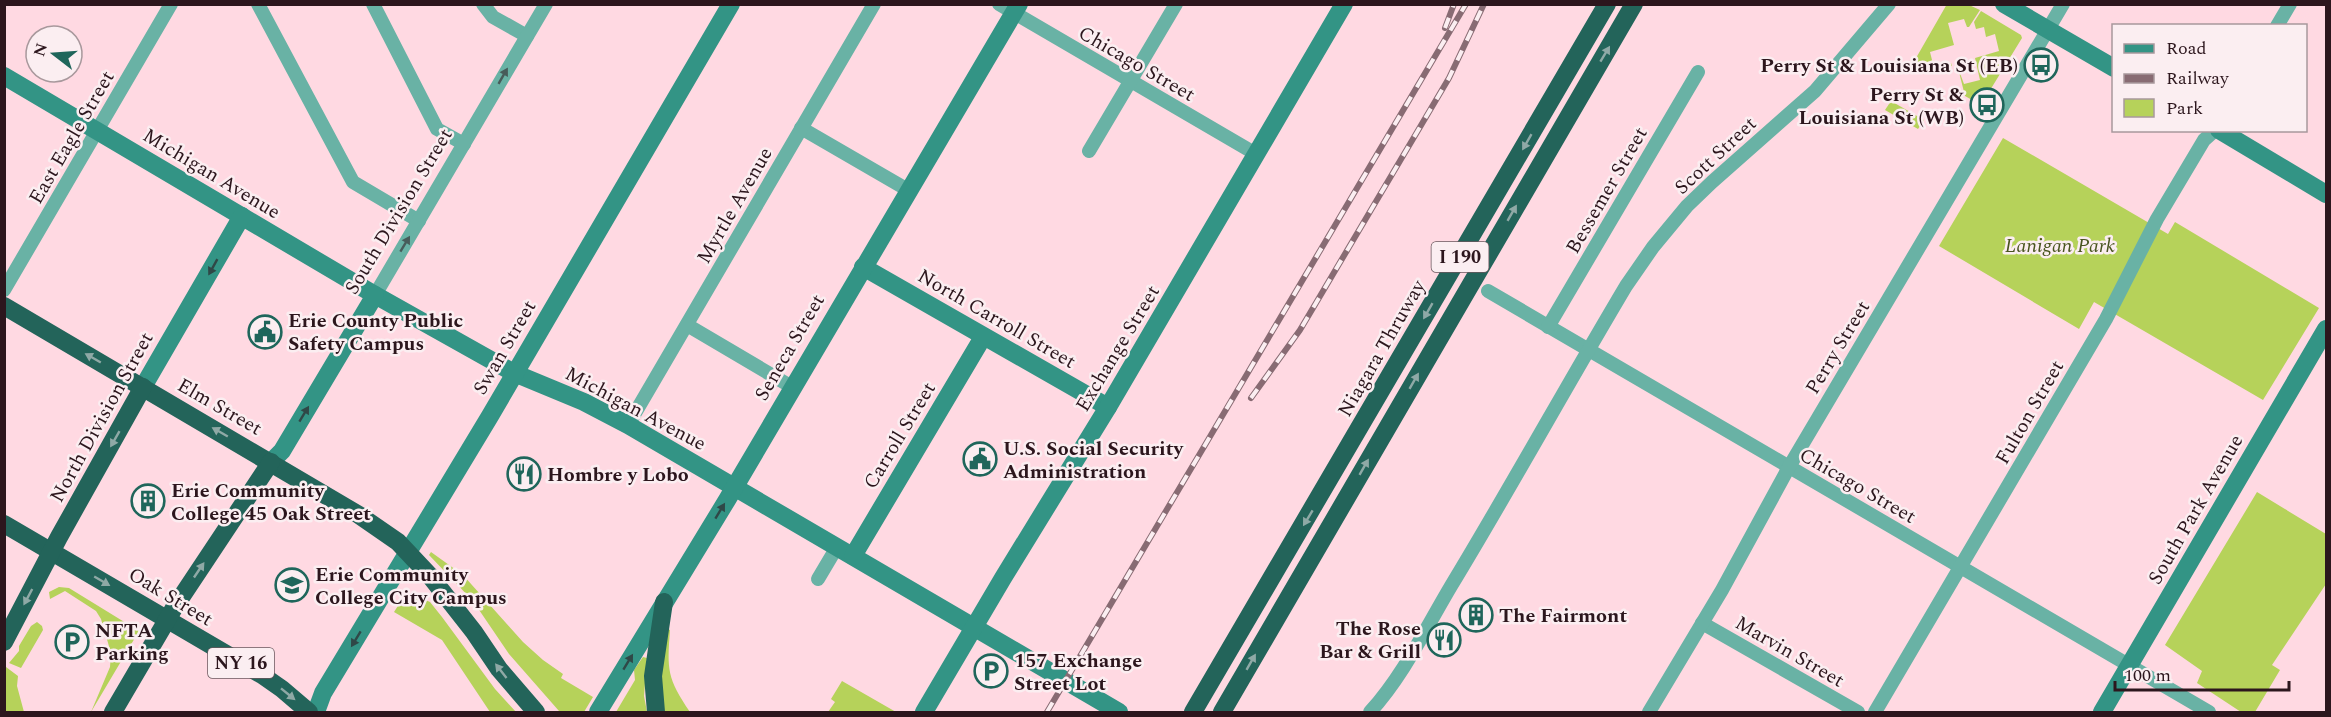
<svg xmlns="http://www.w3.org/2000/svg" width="2331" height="717" font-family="Spectral,serif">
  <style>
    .green { fill: #b6d25a }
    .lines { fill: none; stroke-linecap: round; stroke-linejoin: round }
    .street { stroke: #69b2a5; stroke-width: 14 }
    .secondary { stroke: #339485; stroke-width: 18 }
    .highway { stroke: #23645a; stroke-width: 18 }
    .rail-casing { stroke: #886b73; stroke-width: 6 }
    .rail { stroke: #fbeef1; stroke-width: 4; stroke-dasharray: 11; stroke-linecap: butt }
    .oneway { fill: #8fa9a6 }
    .oneway2 { fill: #475c5a }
    .oneway3 { fill: #2f4847 }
    .labels { text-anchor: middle; stroke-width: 5; stroke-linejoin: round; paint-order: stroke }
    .shield { fill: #fbeef1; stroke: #6a575d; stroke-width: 1.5 }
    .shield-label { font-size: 18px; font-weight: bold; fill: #2c161d }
    .street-label { font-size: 20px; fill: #2c161d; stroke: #fbeef1 }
    .poi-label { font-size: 20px; font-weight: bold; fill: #2c161d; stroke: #fbeef1; text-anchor: start }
    .park-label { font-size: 20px; font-style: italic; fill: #49551f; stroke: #fbeef1 }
  </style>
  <rect width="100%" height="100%" fill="#ffd9e2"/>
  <g class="green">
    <polygon points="1947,4 1969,5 1980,10 1969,27 1967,27 1964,19 1948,23 1954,45 1930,52 1934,68 1951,63 1952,66 1926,73 1912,65"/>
    <polygon points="1981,11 2021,35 2022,38 1981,105 1965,96 1958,68 1964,84 1980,80 1975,58 1999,51 1995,34 1986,37 1984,27 1976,29 1974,22"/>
    <polygon points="1891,101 1924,120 1918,129 1885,110"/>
    <polygon points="2003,138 2168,234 2175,222 2319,308 2263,400 2094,302 2079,329 1939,246"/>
    <polygon points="2257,492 2326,534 2326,584 2272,665 2280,670 2255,712 2241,712 2197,683 2202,671 2165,645"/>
    <polygon points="431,552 463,575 523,642 543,660 563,674 561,678 593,697 584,712 559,711 509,654 473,601 429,555"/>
    <polygon points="59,587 69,588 139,631 91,712 110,667 111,653 101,619 96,611 65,591 50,599 49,592"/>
    <polygon points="412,594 430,602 442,617 495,689 516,712 490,712 442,640 394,612 403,598"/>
    <polygon points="37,622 42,626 43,630 21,668 9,663 19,651 19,646 31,626"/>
    <path d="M666 628 670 630C667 670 667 678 690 712H663L659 693Z"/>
    <polygon points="643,657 647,658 644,696 647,712 616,712 635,680 634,670"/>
    <polygon points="6,667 18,676 17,686 24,712 5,712 4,670"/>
    <polygon points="842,681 896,712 828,712 835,702 831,699"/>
  </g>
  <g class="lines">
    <g class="street">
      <polyline points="258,4 353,182 419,221"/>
      <polyline points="373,4 437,129 464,144"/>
      <polyline points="483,4 493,17 527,36"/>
      <polyline points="999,4 1256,154"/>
      <polyline points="2277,26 2290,4"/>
      <polyline points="801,128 908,190"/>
      <polyline points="1089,151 1176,4"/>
      <polyline points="4,290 171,4"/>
      <polyline points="1488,291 2209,712"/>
      <polyline points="375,295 546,4"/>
      <polyline points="687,325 792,387"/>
      <polyline points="1548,327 1698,72"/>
      <polyline points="628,425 874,4"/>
      <polyline points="818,579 837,547"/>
      <polyline points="1702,623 1858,712"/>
      <path d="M1370 712C1403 676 1426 628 1451 586 1511 487 1567 385 1626 286L1653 247 1687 206 1712 182 1815 91 1889 4"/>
      <polyline points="1649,712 1722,590 1789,467 2063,4"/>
      <polyline points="1875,712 2106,319 2157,219 2204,140 2215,130"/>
    </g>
    <g class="secondary">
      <polyline points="2004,4 2114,68"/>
      <polyline points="4,76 375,295 514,373 584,402 628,425 1119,712"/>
      <polyline points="2219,130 2326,194"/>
      <polyline points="863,267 1108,407"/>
      <polyline points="143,387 242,216"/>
      <polyline points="271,462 282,451 375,295"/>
      <polyline points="853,556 983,337"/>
      <polyline points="316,712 323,693 490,416 731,4"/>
      <polyline points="598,712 727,500 1019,4"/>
      <polyline points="924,712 1003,578 1108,407 1344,4"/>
      <polyline points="2102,712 2326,329"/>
    </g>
    <g class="highway">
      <polyline points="4,306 359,515 398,542 430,576 474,632 499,669 536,712"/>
      <polyline points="4,524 262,675 282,689 309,712"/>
      <polyline points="4,642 59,537 143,387"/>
      <polyline points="113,712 174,608 271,462"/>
      <polyline points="656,712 653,676 664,602"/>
      <polyline points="1193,712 1607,4"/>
      <polyline points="1222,712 1634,4"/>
    </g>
    <g class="rail-casing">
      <g id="rail">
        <polyline points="1445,28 1454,4"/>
        <polyline points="1251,398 1300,330 1449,78 1484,4"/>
        <polyline points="1047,712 1466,4"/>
      </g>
    </g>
    <use href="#rail" class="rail"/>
  </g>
  <defs><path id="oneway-solid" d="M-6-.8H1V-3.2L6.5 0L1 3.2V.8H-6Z" transform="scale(1.5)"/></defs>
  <g class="oneway">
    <use href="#oneway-solid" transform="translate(1605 54) rotate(-59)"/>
    <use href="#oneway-solid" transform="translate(1527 142) rotate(120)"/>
    <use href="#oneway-solid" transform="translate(1512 213) rotate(-60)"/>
    <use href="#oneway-solid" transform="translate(1428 311) rotate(120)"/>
    <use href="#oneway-solid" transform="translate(93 358) rotate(-150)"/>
    <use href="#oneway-solid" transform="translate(1414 381) rotate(-60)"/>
    <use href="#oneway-solid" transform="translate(220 432) rotate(-150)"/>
    <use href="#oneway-solid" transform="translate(115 439) rotate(120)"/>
    <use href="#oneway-solid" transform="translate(1364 467) rotate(-60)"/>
    <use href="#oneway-solid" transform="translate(1308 518) rotate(121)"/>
    <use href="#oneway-solid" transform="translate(199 570) rotate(-56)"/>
    <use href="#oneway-solid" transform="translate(102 581) rotate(30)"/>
    <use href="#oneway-solid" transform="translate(28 597) rotate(118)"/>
    <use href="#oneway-solid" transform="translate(1251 662) rotate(-60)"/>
    <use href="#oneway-solid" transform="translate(501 671) rotate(-128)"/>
    <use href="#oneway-solid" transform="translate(288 694) rotate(39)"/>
  </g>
  <g class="oneway2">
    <use href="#oneway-solid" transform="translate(503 76) rotate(-60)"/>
    <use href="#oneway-solid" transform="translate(405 244) rotate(-59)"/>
  </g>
  <g class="oneway3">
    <use href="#oneway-solid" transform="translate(213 267) rotate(119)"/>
    <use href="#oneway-solid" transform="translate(304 414) rotate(-59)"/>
    <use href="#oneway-solid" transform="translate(720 511) rotate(-59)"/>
    <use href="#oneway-solid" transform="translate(356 639) rotate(121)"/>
    <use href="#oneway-solid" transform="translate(628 662) rotate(-59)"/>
  </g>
  <defs>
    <g id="bus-ring" transform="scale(1.725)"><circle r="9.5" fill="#fbeef1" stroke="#1f665b" stroke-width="1.5"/><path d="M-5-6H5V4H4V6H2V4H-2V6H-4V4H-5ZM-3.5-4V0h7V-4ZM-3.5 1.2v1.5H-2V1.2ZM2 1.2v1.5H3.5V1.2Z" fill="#1f665b"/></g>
    <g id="civic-ring" transform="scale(1.725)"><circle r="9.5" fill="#fbeef1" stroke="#1f665b" stroke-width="1.5"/><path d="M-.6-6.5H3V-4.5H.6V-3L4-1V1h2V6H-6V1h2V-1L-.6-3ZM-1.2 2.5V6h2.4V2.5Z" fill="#1f665b"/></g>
    <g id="restaurant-ring" transform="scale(1.725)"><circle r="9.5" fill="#fbeef1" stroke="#1f665b" stroke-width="1.5"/><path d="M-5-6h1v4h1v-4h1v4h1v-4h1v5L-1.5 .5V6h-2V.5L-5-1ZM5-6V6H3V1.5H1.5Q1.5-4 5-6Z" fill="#1f665b"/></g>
    <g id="building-ring" transform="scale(1.725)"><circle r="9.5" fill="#fbeef1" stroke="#1f665b" stroke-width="1.5"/><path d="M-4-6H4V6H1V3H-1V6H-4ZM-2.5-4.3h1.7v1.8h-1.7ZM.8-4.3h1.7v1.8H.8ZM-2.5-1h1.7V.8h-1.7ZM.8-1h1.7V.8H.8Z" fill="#1f665b"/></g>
    <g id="university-ring" transform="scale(1.725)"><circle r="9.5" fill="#fbeef1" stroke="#1f665b" stroke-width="1.5"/><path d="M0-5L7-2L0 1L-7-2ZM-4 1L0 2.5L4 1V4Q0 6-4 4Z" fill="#1f665b"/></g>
    <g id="parking-ring" transform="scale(1.725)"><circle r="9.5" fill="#fbeef1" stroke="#1f665b" stroke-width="1.5"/><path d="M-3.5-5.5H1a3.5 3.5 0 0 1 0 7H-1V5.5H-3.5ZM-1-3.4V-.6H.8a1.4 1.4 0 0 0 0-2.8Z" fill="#1f665b"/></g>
  </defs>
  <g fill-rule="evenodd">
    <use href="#bus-ring" x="2041" y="65"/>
    <use href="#bus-ring" x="1987" y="105"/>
    <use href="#civic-ring" x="265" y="332"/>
    <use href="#civic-ring" x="980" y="459"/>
    <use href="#restaurant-ring" x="524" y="474"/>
    <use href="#building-ring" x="148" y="501"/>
    <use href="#university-ring" x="292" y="585"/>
    <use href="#building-ring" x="1476" y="615"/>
    <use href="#restaurant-ring" x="1444" y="640"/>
    <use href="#parking-ring" x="72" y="642"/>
    <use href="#parking-ring" x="991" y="671"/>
  </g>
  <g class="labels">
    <g class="shield">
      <rect x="1431.5" y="242" width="57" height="30" rx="4.5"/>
      <rect x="208" y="648" width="66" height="30" rx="4.5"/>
    </g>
    <g class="shield-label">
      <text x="1460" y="263">I 190</text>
      <text x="241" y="669">NY 16</text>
    </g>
    <g class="street-label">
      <text transform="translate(1137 63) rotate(30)" y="7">Chicago Street</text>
      <text transform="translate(71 137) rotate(-60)" y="7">East Eagle Street</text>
      <text transform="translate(1715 155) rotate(-43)" y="7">Scott Street</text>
      <text transform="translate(212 173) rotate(31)" y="7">Michigan Avenue</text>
      <text transform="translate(1606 190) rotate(-60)" y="7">Bessemer Street</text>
      <text transform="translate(734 205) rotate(-60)" y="7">Myrtle Avenue</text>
      <text transform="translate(398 211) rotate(-59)" y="7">South Division Street</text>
      <text transform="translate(997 318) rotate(30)" y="7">North Carroll Street</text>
      <text transform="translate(504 347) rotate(-60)" y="7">Swan Street</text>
      <text transform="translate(789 347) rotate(-60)" y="7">Seneca Street</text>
      <text transform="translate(1837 347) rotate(-59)" y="7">Perry Street</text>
      <text transform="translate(1117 348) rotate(-59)" y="7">Exchange Street</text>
      <text transform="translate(1381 348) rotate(-60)" y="7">Niagara Thruway</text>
      <text transform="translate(220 406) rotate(30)" y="7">Elm Street</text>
      <text transform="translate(636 408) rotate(28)" y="7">Michigan Avenue</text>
      <text transform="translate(2029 412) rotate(-60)" y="7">Fulton Street</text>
      <text transform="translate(101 417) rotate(-61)" y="7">North Division Street</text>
      <text transform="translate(899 435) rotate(-59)" y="7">Carroll Street</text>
      <text transform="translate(1858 485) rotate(30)" y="7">Chicago Street</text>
      <text transform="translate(2195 509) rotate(-60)" y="7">South Park Avenue</text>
      <text transform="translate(171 596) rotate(31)" y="7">Oak Street</text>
      <text transform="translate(1790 651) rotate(30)" y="7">Marvin Street</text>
    </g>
    <g class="poi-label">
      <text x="2018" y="72" text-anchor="end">Perry St &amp; Louisiana St (EB)</text>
      <text x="1964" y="101" text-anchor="end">Perry St &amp;<tspan x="1964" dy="23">Louisiana St (WB)</tspan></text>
      <text x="288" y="327">Erie County Public<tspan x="288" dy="23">Safety Campus</tspan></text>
      <text x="1003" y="455">U.S. Social Security<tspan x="1003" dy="23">Administration</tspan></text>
      <text x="547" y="481">Hombre y Lobo</text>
      <text x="171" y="497">Erie Community<tspan x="171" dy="23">College 45 Oak Street</tspan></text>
      <text x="315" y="581">Erie Community<tspan x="315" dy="23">College City Campus</tspan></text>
      <text x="1499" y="622">The Fairmont</text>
      <text x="1421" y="635" text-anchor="end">The Rose<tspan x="1421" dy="23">Bar &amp; Grill</tspan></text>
      <text x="95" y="637">NFTA<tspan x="95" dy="23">Parking</tspan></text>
      <text x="1014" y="667">157 Exchange<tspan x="1014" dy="23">Street Lot</tspan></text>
    </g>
    <g class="park-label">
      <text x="2060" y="252">Lanigan Park</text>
    </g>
  </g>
  <rect width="2331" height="717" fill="none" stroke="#2c161d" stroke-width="12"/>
  <rect x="2112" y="24" width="195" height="108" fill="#fbeef1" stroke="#a8989c" stroke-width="1.5"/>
  <rect x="2124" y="44" width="30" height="9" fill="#339485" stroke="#a8989c" stroke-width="1.5"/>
  <text x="2166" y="54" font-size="18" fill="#2c161d">Road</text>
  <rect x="2124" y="74" width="30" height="9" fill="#886b73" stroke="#a8989c" stroke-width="1.5"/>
  <text x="2166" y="84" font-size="18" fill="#2c161d">Railway</text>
  <rect x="2124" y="99" width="30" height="18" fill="#b6d25a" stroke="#a8989c" stroke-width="1.5"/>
  <text x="2166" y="114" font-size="18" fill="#2c161d">Park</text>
  <g transform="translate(54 54) rotate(287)"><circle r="28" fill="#fbeef1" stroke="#a8989c" stroke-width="1.5"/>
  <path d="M0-4.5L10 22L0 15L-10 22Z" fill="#1f665b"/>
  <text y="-9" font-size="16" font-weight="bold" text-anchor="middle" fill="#2c161d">N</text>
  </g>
  <path d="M2115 681v9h174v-9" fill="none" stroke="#2c161d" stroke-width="3"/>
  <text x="2124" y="681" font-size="18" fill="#2c161d" stroke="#fbeef1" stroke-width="4.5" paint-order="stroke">100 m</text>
</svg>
